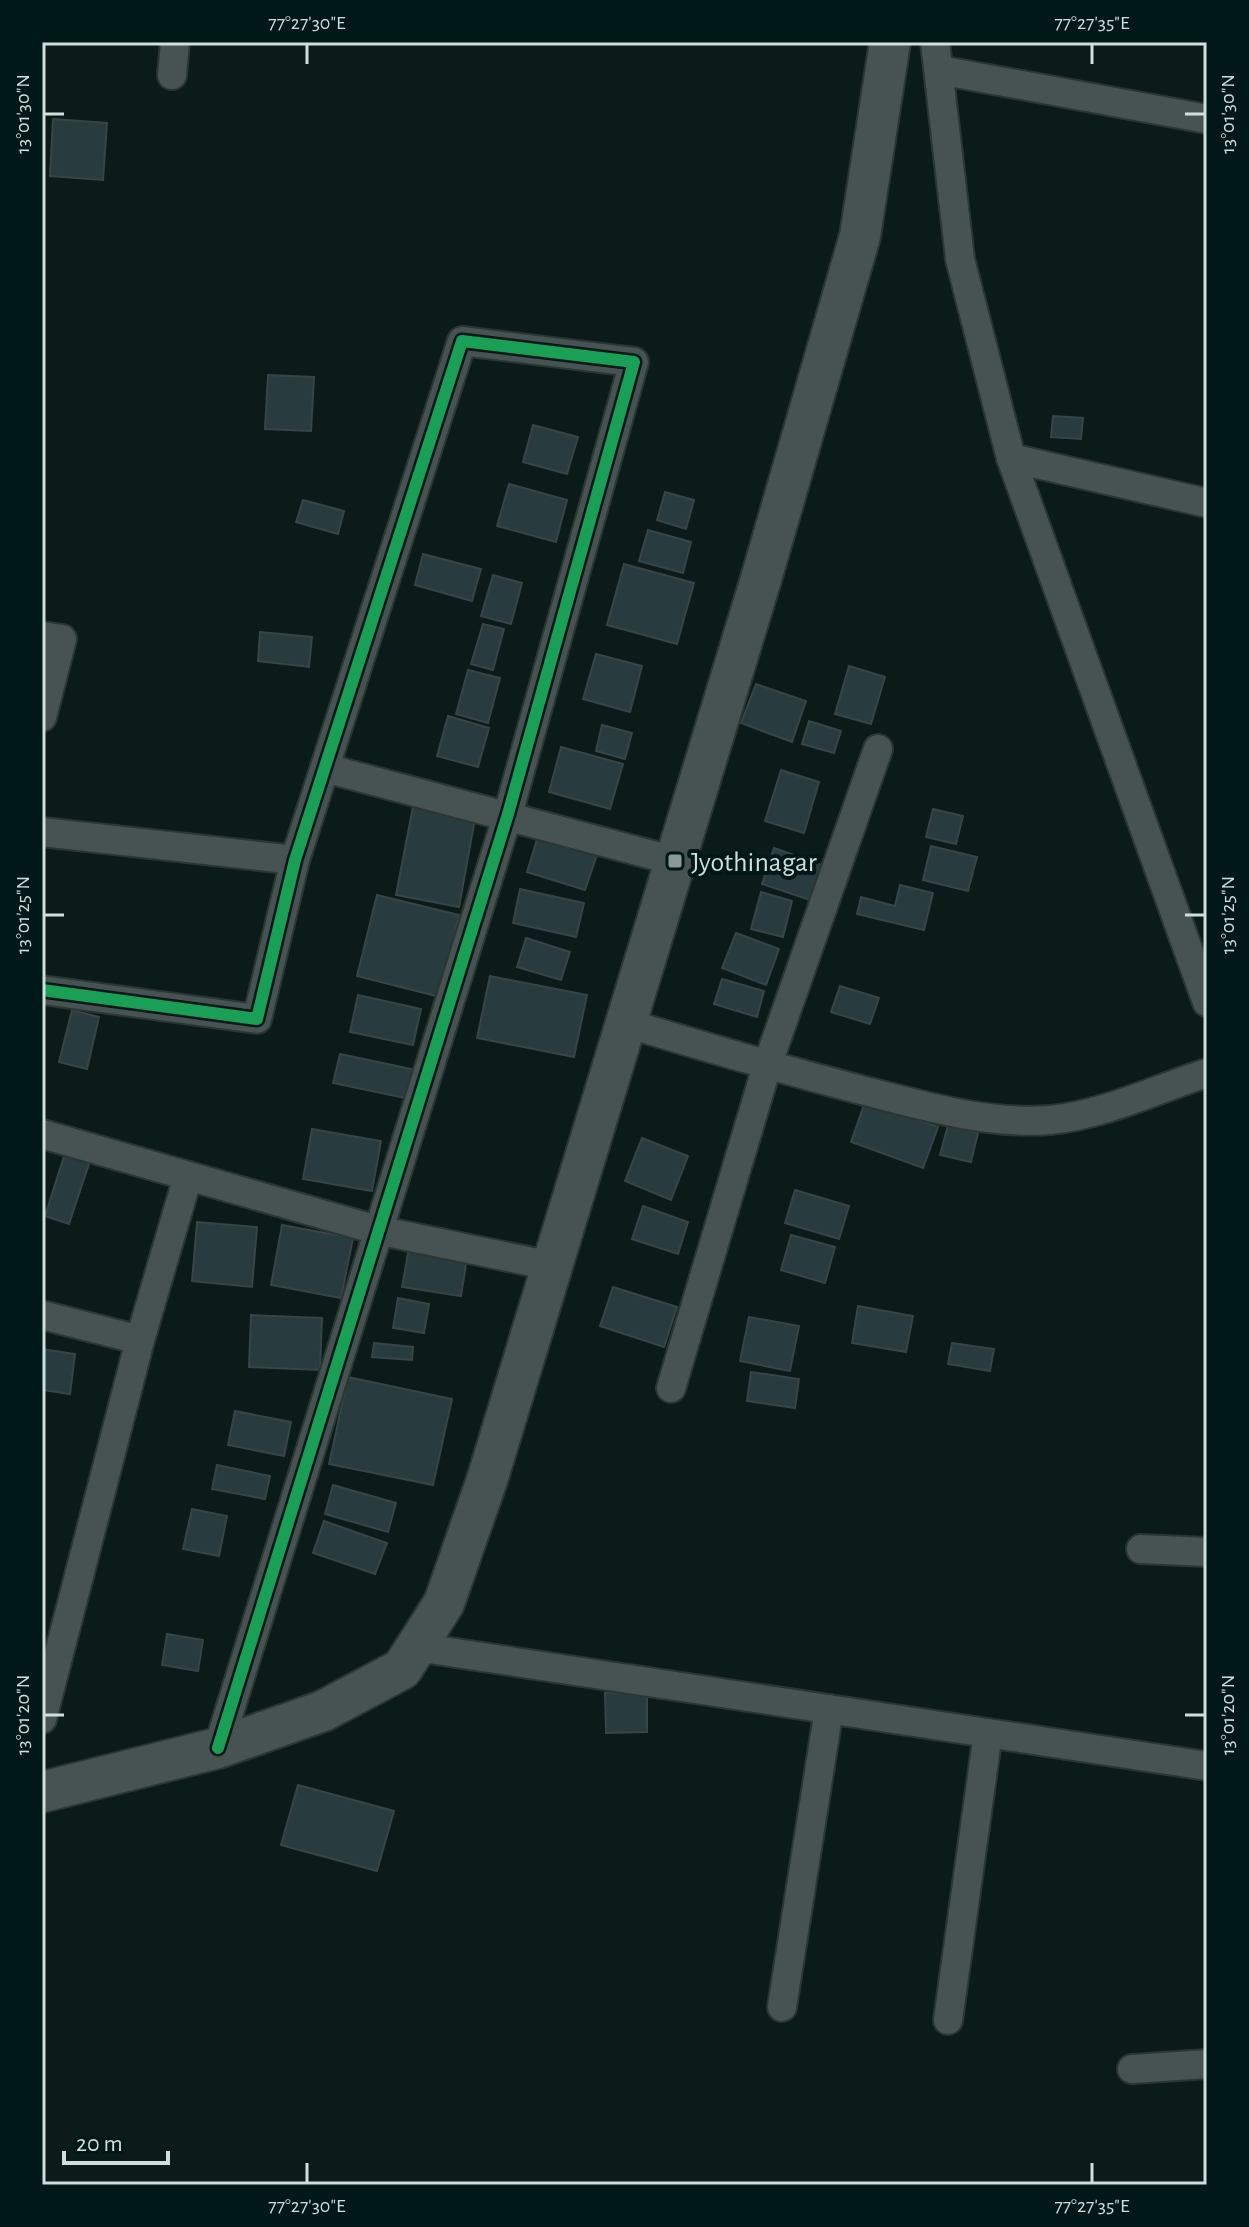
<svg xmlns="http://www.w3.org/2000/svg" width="1249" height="2227" font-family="'Alegreya Sans',sans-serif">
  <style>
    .building { fill: #283c40; stroke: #384446; stroke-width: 2 }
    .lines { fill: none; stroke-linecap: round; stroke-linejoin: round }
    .street-casing { stroke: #2a3534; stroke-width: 32 }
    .secondary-casing { stroke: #2a3534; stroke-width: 44 }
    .street { stroke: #475352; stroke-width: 28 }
    .secondary { stroke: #475352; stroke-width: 40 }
    .cycleway-casing { stroke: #001817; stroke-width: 17 }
    .cycleway { stroke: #1a9f57; stroke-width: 12 }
    .ticks { fill: none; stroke: #cfdfde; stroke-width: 3 }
    .poi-dot { fill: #8a9a99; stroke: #001817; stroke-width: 3 }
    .labels { text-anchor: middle; stroke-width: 8; stroke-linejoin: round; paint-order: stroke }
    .poi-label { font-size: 28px; fill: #cfdfde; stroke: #001817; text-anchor: start }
    .neatline { fill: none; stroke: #cfdfde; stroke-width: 3 }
    .ticks-label { font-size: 20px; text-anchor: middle; fill: #cfdfde }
  </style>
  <rect width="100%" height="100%" fill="#0a1b1a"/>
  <g class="building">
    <polygon points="53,119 107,123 103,180 50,176"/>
    <polygon points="268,375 314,377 311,431 265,429"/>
    <polygon points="1053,416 1083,418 1081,439 1051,437"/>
    <polygon points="533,425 578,437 567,474 523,462"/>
    <polygon points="509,484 567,500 556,542 497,526"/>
    <polygon points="665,492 694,500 686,529 657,520"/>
    <polygon points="303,500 344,511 338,534 296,522"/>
    <polygon points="648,530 691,542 683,573 639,561"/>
    <polygon points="423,554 481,569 472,601 415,585"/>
    <polygon points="624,564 694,583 677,644 607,625"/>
    <polygon points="493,575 522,583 511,624 481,616"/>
    <polygon points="483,624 504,629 493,670 471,664"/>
    <polygon points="260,632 312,637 309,667 258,661"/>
    <polygon points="596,654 642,666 630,712 583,699"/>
    <polygon points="849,666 885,677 871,724 835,714"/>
    <polygon points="468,670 500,678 488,723 456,714"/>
    <polygon points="756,684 806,701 792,742 741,723"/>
    <polygon points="448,716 489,728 478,767 437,756"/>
    <polygon points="809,721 841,731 834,753 802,744"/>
    <polygon points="602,725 632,733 625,759 596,751"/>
    <polygon points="561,747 623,764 610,809 549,792"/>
    <polygon points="781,770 819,782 804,833 765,821"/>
    <polygon points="414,801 475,819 459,907 396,895"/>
    <polygon points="933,809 963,816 956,844 926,837"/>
    <polygon points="539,833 598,852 585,890 527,872"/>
    <polygon points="931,846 977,857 968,891 923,880"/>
    <polygon points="774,848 823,865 810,900 762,884"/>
    <polygon points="900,885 933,893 924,930 857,914 861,897 895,906"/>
    <polygon points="520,889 584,903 576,937 513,923"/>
    <polygon points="761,892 792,901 783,937 751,929"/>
    <polygon points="377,895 459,915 440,997 357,976"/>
    <polygon points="736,933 779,949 766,985 722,968"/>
    <polygon points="526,938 570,952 561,980 517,967"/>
    <polygon points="490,976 587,995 574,1057 477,1038"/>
    <polygon points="722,979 764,991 757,1017 714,1004"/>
    <polygon points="840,986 879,998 870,1024 831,1012"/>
    <polygon points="358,995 421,1009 413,1045 350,1032"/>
    <polygon points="72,1010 99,1017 87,1069 59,1062"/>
    <polygon points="340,1054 416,1070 410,1099 333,1083"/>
    <polygon points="865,1102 938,1127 923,1168 851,1142"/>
    <polygon points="948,1125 978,1133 971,1162 940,1155"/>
    <polygon points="312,1129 381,1141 372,1191 303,1179"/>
    <polygon points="642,1138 688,1156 671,1200 625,1181"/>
    <polygon points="65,1153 90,1161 69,1224 45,1216"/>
    <polygon points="795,1190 849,1206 839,1239 785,1223"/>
    <polygon points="643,1206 688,1222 678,1254 632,1239"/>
    <polygon points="197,1222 257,1227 252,1287 192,1281"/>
    <polygon points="282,1225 353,1238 341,1298 271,1285"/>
    <polygon points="791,1235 835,1247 825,1283 781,1270"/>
    <polygon points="409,1248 467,1258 461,1296 402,1287"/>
    <polygon points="613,1287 677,1307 664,1347 600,1326"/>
    <polygon points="398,1298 429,1304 424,1333 393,1328"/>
    <polygon points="858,1306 913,1316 906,1352 852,1343"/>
    <polygon points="251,1315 322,1318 320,1370 249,1367"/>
    <polygon points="749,1317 799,1326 790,1371 740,1361"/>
    <polygon points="374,1343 413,1347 412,1360 372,1357"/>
    <polygon points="952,1343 994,1349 990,1371 948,1364"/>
    <polygon points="42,1349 75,1354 70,1394 42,1390"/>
    <polygon points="751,1372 799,1379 795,1408 747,1401"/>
    <polygon points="348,1377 452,1399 433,1485 329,1464"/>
    <polygon points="235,1411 291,1422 284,1456 228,1445"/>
    <polygon points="217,1465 270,1476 265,1499 212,1489"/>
    <polygon points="333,1485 396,1503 388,1532 325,1514"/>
    <polygon points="192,1509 227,1516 219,1556 183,1549"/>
    <polygon points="324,1521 387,1543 375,1574 313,1553"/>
    <polygon points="167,1634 203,1640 198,1671 162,1665"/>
    <polygon points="647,1692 647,1732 606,1733 605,1693"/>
    <polygon points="298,1785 394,1811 377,1871 281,1845"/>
  </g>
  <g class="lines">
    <g class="street-casing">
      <g id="street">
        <polyline points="935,42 960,259 1011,458 1207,1002"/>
        <polyline points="939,70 1207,119"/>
        <polyline points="172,75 175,42"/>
        <polyline points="1011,458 1207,503"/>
        <polyline points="42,636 62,639 42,717"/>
        <polyline points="325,768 675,861"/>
        <polyline points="42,832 295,860"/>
        <polyline points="42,990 257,1019 295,860 462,341 634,362 508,814 218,1748"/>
        <path d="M626 1023C705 1047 784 1070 865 1091 924 1106 989 1125 1050 1120 1104 1115 1156 1089 1207 1073"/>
        <polyline points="42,1134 377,1230 552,1266"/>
        <polyline points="42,1315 140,1340"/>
        <polyline points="671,1388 767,1066 878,749"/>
        <polyline points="1141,1549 1207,1552"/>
        <polyline points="416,1647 1207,1766"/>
        <polyline points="42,1719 140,1340 188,1176"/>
        <polyline points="782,2007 829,1709"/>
        <polyline points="948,2020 988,1733"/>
        <polyline points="1132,2069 1207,2064"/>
      </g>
    </g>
    <g class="secondary-casing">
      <polyline id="secondary" points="42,1792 218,1748 323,1711 402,1669 444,1603 487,1480 761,579 860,236 890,42"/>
    </g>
    <use href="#street" class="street"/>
    <use href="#secondary" class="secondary"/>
    <g class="cycleway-casing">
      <polyline id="cycleway" points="42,990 257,1019 295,860 462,341 634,362 508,814 218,1748"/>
    </g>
    <use href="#cycleway" class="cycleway"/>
  </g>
  <path class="ticks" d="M307 44V64M1092 44V64M44 114H64M1185 114H1205M44 915H64M1185 915H1205M44 1715H64M1185 1715H1205M307 2163V2183M1092 2163V2183"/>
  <rect class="poi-dot" x="667" y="853" width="16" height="16" rx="4"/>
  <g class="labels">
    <g class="poi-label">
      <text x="691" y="871">Jyothinagar</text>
    </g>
  </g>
  <rect width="1249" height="2227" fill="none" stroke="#001817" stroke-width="88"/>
  <path d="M64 2151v12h104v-12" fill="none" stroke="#cfdfde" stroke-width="4"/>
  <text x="76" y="2151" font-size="24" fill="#cfdfde" stroke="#001817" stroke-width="6" paint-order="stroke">20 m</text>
  <rect x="44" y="44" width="1161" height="2139" class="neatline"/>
  <g class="ticks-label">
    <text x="307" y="29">77°27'30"E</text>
    <text x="1092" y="29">77°27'35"E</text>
    <text transform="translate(22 114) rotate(-90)" y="7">13°01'30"N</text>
    <text transform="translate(1227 114) rotate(-90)" y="7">13°01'30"N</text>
    <text transform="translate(22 915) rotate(-90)" y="7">13°01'25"N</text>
    <text transform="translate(1227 915) rotate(-90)" y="7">13°01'25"N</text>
    <text transform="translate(22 1715) rotate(-90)" y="7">13°01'20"N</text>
    <text transform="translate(1227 1715) rotate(-90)" y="7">13°01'20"N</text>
    <text x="307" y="2212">77°27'30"E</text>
    <text x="1092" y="2212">77°27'35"E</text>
  </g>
</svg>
